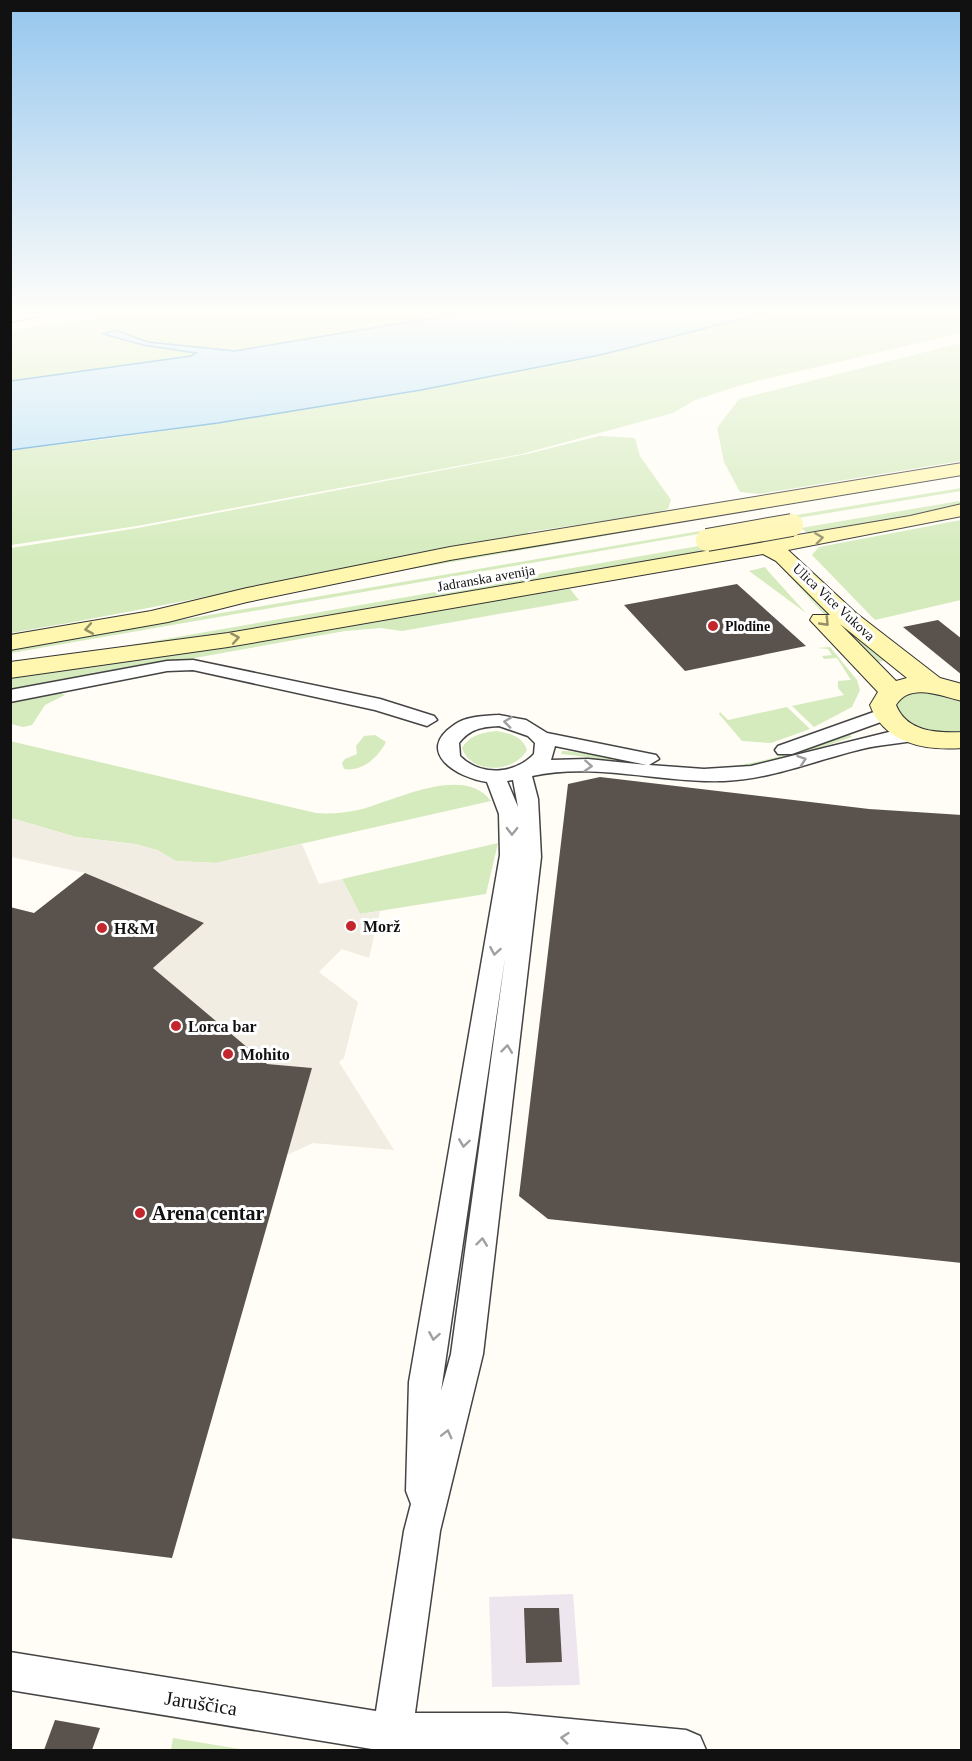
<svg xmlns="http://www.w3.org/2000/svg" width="972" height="1761" font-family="'Times New Roman',serif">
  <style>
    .industrial { fill: #eee6ef }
    .green { fill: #d5ebbd }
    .plaza { fill: #f1ede2 }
    .water { fill: #b9e0f7; stroke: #3f96cf; stroke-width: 1.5 }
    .building { fill: #5a524d }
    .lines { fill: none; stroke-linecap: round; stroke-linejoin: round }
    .street-casing { stroke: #444; stroke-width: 3 }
    .secondary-casing { stroke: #333; stroke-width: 2 }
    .street { fill: #fff; fill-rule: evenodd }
    .secondary { fill: #fff6b0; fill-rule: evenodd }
    .secondary-bridge-casing { stroke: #333; stroke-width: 24; stroke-linecap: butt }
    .secondary-bridge { stroke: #fff6b0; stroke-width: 22 }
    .oneway { stroke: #948f68 }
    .oneway2 { stroke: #a0a0a0 }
    .poi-dot { fill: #c4262e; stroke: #fff; stroke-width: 2 }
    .labels { text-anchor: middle; stroke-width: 6; stroke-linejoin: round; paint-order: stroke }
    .far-street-label { font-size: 14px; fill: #111; stroke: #fff }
    .far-poi-label { font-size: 14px; font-weight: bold; fill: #111; stroke: #fff; text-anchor: start }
    .poi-label { font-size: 16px; font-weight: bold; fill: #111; stroke: #fff; text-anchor: start }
    .near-poi-label { font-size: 20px; font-weight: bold; fill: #111; stroke: #fff; text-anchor: start }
    .near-street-label { font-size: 20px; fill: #111; stroke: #fff }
  </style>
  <rect width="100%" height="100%" fill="#fffdf5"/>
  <polygon class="industrial" points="573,1594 580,1685 492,1687 489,1597"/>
  <g class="green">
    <polygon points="125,313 462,313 235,351 148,342 114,330 103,334 143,345 196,353 191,356 11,381 10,330"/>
    <path d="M766 313H961V333L745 384 695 400 673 413 522 454 137 526 11 545V450C102 441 194 427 285 412 447 386 607 354 766 313Z"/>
    <polygon points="961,343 961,461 759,494 740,492 724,462 717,428 739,399"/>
    <path d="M599 436 635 438 640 456 671 500 668 509 653 514 528 532 530 535C356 564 184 604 11 633V548L138 528 527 454Z"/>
    <polygon points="961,488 961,491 780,521 778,518"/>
    <polygon points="959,501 961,504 924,514 810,535 801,528"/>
    <polygon points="683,519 685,522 319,585 396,567"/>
    <polygon points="961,520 961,600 875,620 812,555 819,547"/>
    <polygon points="706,530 710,532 11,653 11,649"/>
    <polygon points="710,544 717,551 202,639 108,649"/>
    <polygon points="783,564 832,618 887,660 875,663 825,615 779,565"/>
    <polygon points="765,567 768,571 806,613 749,571"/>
    <polygon points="570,589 579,600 402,631 381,628 345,631 11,691 10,674"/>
    <polygon points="830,647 857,680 860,690 852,707 814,727 792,706 844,695 838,688 838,681 851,680 837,658 824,659 822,656 832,655 828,649 817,648"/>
    <polygon points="59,692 65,695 45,705 32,725 23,727 11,724 11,700 25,700"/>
    <path d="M925 692 950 696 961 701V731C937 739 909 728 895 708L897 702 912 693Z"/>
    <polygon points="787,707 810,729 771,743 742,741 719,714 720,712 728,720"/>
    <path d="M497 731C511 734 522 736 527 750 514 773 471 775 462 748 471 734 482 733 497 731Z"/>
    <path d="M848 733 852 737 802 754 745 768 705 771 561 754 562 751H567C606 755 644 765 682 768 741 772 794 753 848 733Z"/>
    <path d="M375 735 386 742C378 757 363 772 344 769L342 763 345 759 357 754 356 746 364 736Z"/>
    <path d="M10 741 316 813C331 814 344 813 358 810 392 802 464 763 491 801L216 863 176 861 157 850 135 844 76 837 11 818Z"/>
    <polygon points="498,843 486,894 360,914 342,879"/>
    <polygon points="173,1738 246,1750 171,1750"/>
  </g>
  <polygon class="plaza" points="10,818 76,837 135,844 157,850 176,861 216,863 302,844 319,884 342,879 360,914 380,911 369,958 342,949 319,972 358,1002 344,1058 339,1062 394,1150 313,1143 287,1155 312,1068 267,1064 153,968 204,923 85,873 11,857"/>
  <polygon class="water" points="462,313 766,313 600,355 421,390 218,423 11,450 11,381 191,356 196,353 143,345 103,334 115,330 148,342 235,351"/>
  <g class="building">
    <polygon points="737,584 806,646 685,671 624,605"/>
    <polygon points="938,620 962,639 962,675 903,627"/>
    <polygon points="600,777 869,809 962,815 962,1263 548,1219 519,1196 568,784"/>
    <polygon points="85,873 204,923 153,968 267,1064 312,1068 172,1558 10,1538 10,907 34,913"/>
    <polygon points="524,1608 559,1608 562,1662 526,1663"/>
    <polygon points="55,1720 100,1728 92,1750 44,1750"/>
  </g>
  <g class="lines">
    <g class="street-casing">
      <g id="street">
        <polygon points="23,313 51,313 10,322 10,316"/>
        <polygon points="193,660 380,699 434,716 437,720 427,726 375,710 193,670 167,671 10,702 10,690 167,661"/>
        <polygon points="885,708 892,710 895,714 892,718 792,754 778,754 775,750 778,746"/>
        <path d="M499 715 526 720 547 733 656 755 659 759 649 765 704 769 751 766 893 731 914 729 924 735 921 739C902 744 882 744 862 749 816 760 772 779 724 781 660 783 595 762 532 776L538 799 541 857 483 1354 440 1531 415 1713H507L686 1730 700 1736 706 1750H378L10 1690V1652L376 1711 404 1531 411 1504 406 1491 409 1382 500 855 499 814 487 782C458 778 414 752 454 725 466 716 484 716 499 715ZM499 726 528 736 535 743 534 754C515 774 481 777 460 756L459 743C470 729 481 727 499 726ZM555 746 647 765 588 759 551 760ZM513 780 518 807 507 781ZM505 958 451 1354 441 1391Z"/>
      </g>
    </g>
    <g class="secondary-casing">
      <g id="secondary">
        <polygon points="962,463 962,475 450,560 247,602 168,622 10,650 10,635 151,611 247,588 450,547"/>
        <path d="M962 504V516L788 550 856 613 940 678 962 684V701C941 696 910 682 896 705 907 732 936 733 962 732V748C924 751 884 743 870 705L878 692 810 620 813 615H830L776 561 763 554 228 647 10 678V662L228 633 746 544 749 538 757 536 768 540 910 516ZM840 624 907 678 896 681Z"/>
      </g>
    </g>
    <use href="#street" class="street"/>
    <use href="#secondary" class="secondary"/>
    <g class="secondary-bridge-casing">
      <polyline id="secondary-bridge" points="707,540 792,525"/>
    </g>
    <use href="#secondary-bridge" class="secondary-bridge"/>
  </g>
  <defs><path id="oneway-chevron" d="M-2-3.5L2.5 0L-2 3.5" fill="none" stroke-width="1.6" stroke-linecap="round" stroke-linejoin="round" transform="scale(1.5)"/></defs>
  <g class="oneway">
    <use href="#oneway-chevron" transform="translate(819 538) rotate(-8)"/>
    <use href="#oneway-chevron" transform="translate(825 622) rotate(46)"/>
    <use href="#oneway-chevron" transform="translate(89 629) rotate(170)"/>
    <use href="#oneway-chevron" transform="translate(235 638) rotate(-10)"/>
  </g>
  <g class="oneway2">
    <use href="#oneway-chevron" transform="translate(508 722) rotate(-173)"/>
    <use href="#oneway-chevron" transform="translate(802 760) rotate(-19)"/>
    <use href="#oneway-chevron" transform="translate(588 766) rotate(4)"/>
    <use href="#oneway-chevron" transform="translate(512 831) rotate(91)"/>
    <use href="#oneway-chevron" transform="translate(495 951) rotate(100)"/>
    <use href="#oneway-chevron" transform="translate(507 1049) rotate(-83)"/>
    <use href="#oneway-chevron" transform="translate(464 1143) rotate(98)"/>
    <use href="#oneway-chevron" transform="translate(482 1242) rotate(-83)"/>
    <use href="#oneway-chevron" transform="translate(434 1336) rotate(100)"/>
    <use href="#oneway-chevron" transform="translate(447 1434) rotate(-76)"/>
    <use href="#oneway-chevron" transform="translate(565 1738) rotate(-174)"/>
  </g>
  <linearGradient id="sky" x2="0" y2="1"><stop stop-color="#95c6ee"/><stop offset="0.56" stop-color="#fffefa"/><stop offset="1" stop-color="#fffefa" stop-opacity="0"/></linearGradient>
  <rect width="972" height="560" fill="url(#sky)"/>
  <g class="poi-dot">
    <circle cx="713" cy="626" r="6"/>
    <circle cx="351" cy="926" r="6"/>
    <circle cx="102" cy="928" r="6"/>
    <circle cx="176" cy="1026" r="6"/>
    <circle cx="228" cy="1054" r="6"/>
    <circle cx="140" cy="1213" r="6"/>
  </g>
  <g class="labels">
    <g class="far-street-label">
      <text transform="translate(486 578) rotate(-10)" y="5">Jadranska avenija</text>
      <text transform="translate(834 602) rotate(43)" y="5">Ulica Vice Vukova</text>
    </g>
    <g class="far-poi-label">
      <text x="725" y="631">Plodine</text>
    </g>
    <g class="poi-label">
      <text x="363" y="932">Morž</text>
      <text x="114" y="934">H&amp;M</text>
      <text x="188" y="1032">Lorca bar</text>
      <text x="240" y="1060">Mohito</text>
    </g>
    <g class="near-poi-label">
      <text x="152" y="1220">Arena centar</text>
    </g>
    <g class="near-street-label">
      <text transform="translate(201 1703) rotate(9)" y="7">Jaruščica</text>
    </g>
  </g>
  <rect width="972" height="1761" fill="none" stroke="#111111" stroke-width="24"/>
</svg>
